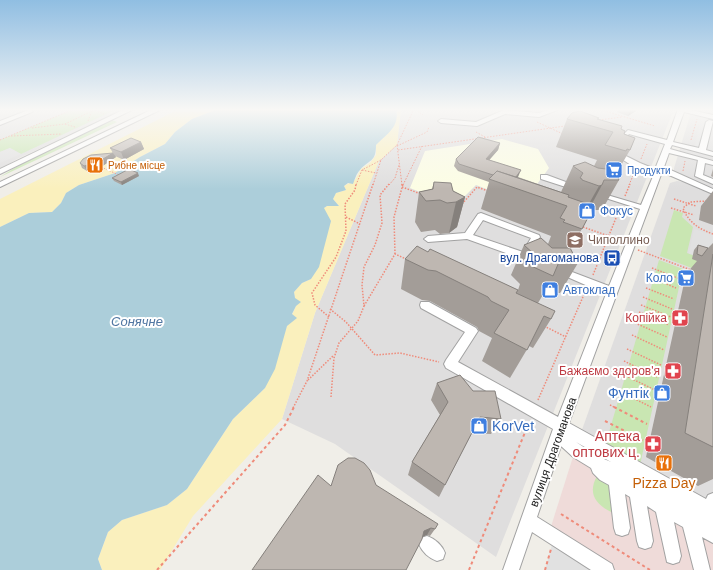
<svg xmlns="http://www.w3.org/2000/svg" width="713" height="570" font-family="Helvetica,sans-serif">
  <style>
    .residential { fill: #dfdede }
    .commercial { fill: #efdbd9 }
    .education { fill: #fcfde4 }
    .grass { fill: #c9e6b2 }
    .sand { fill: #faf0bd }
    .parking { fill: #e1e1e1 }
    .water { fill: #acceda }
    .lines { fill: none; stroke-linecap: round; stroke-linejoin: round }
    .minor-casing { stroke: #a2a2a2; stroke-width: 2 }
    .path-far2 { stroke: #ef8b7a; stroke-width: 1; stroke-dasharray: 1.5 1.5; stroke-linecap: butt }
    .path-far1 { stroke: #ef8b7a; stroke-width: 1.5; stroke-dasharray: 1.5 1.5; stroke-linecap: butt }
    .path { stroke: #ef8b7a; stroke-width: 2; stroke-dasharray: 3 3; stroke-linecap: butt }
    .minor { fill: #fff; fill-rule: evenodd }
    .wall { fill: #a39d98 }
    .shaded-wall { fill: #85807c }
    .building { fill: #beb7b1; stroke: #85807c }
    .labels { text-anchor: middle; stroke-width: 4; stroke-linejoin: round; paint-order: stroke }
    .far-food-label { font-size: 10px; fill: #c56008; stroke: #fff; text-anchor: start }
    .far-shop-label { font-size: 10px; fill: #366cbe; stroke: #fff; text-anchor: start }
    .shop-label { font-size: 12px; fill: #366cbe; stroke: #fff; text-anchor: start }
    .education-label { font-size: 12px; fill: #785e54; stroke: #fff; text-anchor: start }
    .transit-label { font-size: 12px; fill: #164399; stroke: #fff; text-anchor: end }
    .health-label { font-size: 12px; fill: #be3a42; stroke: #fff; text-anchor: end }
    .street-label { font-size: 12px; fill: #212121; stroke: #fff }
    .water-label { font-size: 13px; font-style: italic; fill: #5076a2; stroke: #fff }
    .near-shop-label { font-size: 14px; fill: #366cbe; stroke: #fff; text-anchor: end }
    .near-health-label { font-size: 14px; fill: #be3a42; stroke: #fff; text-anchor: end }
    .near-food-label { font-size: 14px; fill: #c56008; stroke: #fff }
  </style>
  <rect width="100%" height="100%" fill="#f0eee8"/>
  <g class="residential">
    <polygon points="0,109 126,109 17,159 0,169"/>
    <polygon points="401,109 674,109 496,557 335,444 282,419 315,313 379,161 397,144"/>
    <polygon points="692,109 713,109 713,189 674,171 674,168"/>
    <polygon points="677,181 685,182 713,195 713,517 578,441 670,183"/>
  </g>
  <polygon class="commercial" points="578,441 713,517 713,570 598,570 548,536"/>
  <polygon class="education" points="502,139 538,149 549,168 523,203 476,185 455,206 410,188 425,151"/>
  <g class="grass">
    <polygon points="74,109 113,111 21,154 10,148 0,152 0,140"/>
    <polygon points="112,120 117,122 0,177 29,159"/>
    <polygon points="674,210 683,213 682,217 693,227 687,253 713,263 713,276 660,256"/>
    <polygon points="659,260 683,269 640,465 605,446"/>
    <path d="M597 476 610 482 613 513C596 505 587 494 597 476Z"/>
  </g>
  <g class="sand">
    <polygon points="179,109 218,109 192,119 175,132 165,144 140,157 115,173 79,185 66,193 61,203 52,212 29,213 0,227 0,199"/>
    <path d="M396 109H401L397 145 379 161 315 313 282 419 193 516 160 570H102L98 559 108 532 122 520 167 505 187 489 233 419 265 388 287 326 296 306 294 292 302 283 311 279 324 208 327 206H339L333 199 336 193 346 190 344 186 355 180 361 169 370 163 376 155V145C387 134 399 127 396 109Z"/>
  </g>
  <g class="parking">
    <polygon points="701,118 713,121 713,156 694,151"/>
    <polygon points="10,148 21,154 0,163 0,152"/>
    <polygon points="694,229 713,235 713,261 689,253"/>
    <polygon points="553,541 598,570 545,570"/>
  </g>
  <path class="water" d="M218 109H396C400 127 387 134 376 145 376 163 369 159 360 170 356 174 355 179 353 184L348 183 344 186 346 190 336 193 333 199 339 206H327L324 208 331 221 319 267 311 279 302 283 294 292 295 298 301 302 296 306 292 314 297 318 287 326 275 369 265 388 233 419 187 489 167 505 122 520 108 532 98 559 102 570H0V227L29 213 52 212 61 203 66 193 79 185 115 173 140 157 165 144 175 132 192 119Z"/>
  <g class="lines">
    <g class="minor-casing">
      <g id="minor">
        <polygon points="31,109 33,111 32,112 0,125 0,121"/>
        <polygon points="125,109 134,109 0,174 0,169"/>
        <polygon points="153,109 162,109 0,187 0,182"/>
        <polygon points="550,109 560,109 539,117 505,114 477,126 441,123 438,121 441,119 476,122 504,110 539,113"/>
        <path d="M678 109H687L713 115V119L684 112 673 142 699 148 706 122 709 120 713 121 706 150 713 152V156L672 145 670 149 713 161V165L705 163 703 175 713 179V184L695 176 698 160 669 153 664 167 713 189V194L662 172 569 423 706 499 708 495 713 493V543L702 537 710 570H694L683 527 674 522 681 556 679 562 673 564 667 562 656 512 647 506 653 541 651 547 645 549 639 547 637 541 630 497 625 494 630 528 628 534 622 536 616 534 614 528 609 485 600 480 593 473 591 468 573 457 561 446 537 517 612 564 614 570H591L532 532 519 570H503L553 429 446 368 444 364 446 360 465 332 421 308 420 305 421 302H429L476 328 478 331 476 334 458 362 558 417 606 294 556 272 554 270 559 267 609 286 640 209 593 194 597 192 641 205 654 174 634 167 611 152 616 151 640 163 655 169 665 144 629 134 619 145 614 144 628 130 667 140ZM576 442 611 462 597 456Z"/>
        <polygon points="541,175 547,175 582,188 578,190 575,190 541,179"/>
        <path d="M481 213 539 235 540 237 529 255 536 259 534 261H528L467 239 428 242 424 239 428 236 465 233 478 214ZM483 220 531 238 523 252 473 235Z"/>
        <path d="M427 536C435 539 442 545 445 553L443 559 437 561C429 558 422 552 419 544L421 538Z"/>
      </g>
    </g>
    <g class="path-far2">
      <polyline points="92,109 104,114"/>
      <polyline points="415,109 423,115"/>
      <polyline points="598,109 655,126"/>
      <polyline points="599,120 622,117"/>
      <polyline points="88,121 92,111"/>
      <polyline points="537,122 563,134"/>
      <polyline points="65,124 75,127"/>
      <polyline points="32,128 65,124 96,109"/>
      <polyline points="476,132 485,137"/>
      <polyline points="11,136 62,134"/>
      <polyline points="0,140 74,109"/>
      <polyline points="691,140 697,119"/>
      <polyline points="397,145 402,185"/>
      <polyline points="397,146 427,132 429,127"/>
      <polyline points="398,150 565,126"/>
      <polyline points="641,159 647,144"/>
      <polyline points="101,167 119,175"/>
      <polyline points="362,170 376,173"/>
      <polyline points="683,171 685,161"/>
      <polyline points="356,185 362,170 381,160"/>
      <polyline points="373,185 381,160 397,145 414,109"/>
      <polyline points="389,185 395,178 399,165"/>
      <polyline points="403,185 422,146"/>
      <polyline points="629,185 635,171"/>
    </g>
    <g class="path-far1">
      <polyline points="402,184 402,186"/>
      <polyline points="402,187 421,194"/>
      <polyline points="625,196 630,184"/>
      <polyline points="674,199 696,206"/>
      <path d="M707 201 690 202 683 208C688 222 699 229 713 234"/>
      <polyline points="462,204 477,187 488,191"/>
      <polyline points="671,208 694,215"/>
      <polyline points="346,217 360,224"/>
      <polyline points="583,227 609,236"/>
      <polyline points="608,239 621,244"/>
      <polyline points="638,250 691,270"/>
      <polyline points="395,254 394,217 403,184"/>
      <polyline points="652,268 680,279"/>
      <polyline points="593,275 620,208"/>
      <polyline points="650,277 676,288"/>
      <polyline points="646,288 674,299"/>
      <polyline points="643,297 672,309"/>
      <polyline points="641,305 671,317"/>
      <polyline points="364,306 395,254 406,259"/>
      <polyline points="330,309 346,322 375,355 400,353 439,362"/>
      <polyline points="639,312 669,325"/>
      <polyline points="329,317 315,305 312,293 336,257 346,231 345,204 355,190 356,184"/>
      <polyline points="635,323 667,337"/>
      <polyline points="544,326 566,337"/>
      <polyline points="632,335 664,350"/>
      <polyline points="627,349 661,365"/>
      <polyline points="624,361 657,377"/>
      <polyline points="620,373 655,390"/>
      <polyline points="308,380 334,355"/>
      <polyline points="615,389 651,407"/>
      <polyline points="331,397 334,358 339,343 358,321 364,306 362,285 364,267 375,245 382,223 380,195 389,184"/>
      <polyline points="538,400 586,290"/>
      <polyline points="610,405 616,408"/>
      <polyline points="293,408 307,381 373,184"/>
    </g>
    <g class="path">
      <polyline points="614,407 647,424"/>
      <polyline points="605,421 643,440"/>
      <polyline points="561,514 650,570"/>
      <polyline points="157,570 285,425 294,407"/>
      <polyline points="469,570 530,420"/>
      <polyline points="545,570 551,549"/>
    </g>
    <use href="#minor" class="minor"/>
  </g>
  <g class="wall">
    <polygon points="618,109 639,109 628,116 617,112"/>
    <polygon points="567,119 599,120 621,129 624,134 630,150 616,174 619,180 602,210 592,210 571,249 578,263 560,293 544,293 538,303 551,319 533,348 529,346 510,378 482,361 492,338 479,331 477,327 430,301 422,300 401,289 405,259 428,252 518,290 520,284 511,275 524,245 548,244 551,236 481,209 489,182 458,171 454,166 456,159 500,143 498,150 489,160 518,177 561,192 573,166 594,166 597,160 556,147"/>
    <polygon points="141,142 144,149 124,160 115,156 116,157 101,167 87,171 82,168 80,163 113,153 110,148"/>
    <polygon points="713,169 713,177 711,176"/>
    <polygon points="139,176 122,185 114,181 112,178"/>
    <polygon points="434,182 465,197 457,227 449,233 440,234 435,230 421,232 415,222 419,192 432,189"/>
    <polygon points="713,191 713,225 699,220 701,206"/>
    <polygon points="713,243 713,479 698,486 646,457 686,274 697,261 692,259 694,250 698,245 708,248"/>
    <polygon points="437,383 473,391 501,419 491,434 472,433 445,485 439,497 408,475 412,462 440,415 431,400"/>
    <polygon points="376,485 435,529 430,536 427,535 331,486"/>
  </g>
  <g class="shaded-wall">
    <polygon points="631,109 639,109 628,116"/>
    <polygon points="141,142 144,149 124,160 121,152"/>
    <polygon points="500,143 498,150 484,166 486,159"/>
    <polygon points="113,153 116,157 101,167 87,171 84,166"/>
    <polygon points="521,170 518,177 511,187 512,181"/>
    <polygon points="138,173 139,176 122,185 121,182"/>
    <polygon points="602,185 586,215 582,216 599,186"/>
    <polygon points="465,197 457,227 449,233 456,202"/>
    <polygon points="431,528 427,535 420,538 424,531"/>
  </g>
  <g class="building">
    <polygon points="580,111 599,118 597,119 622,126 621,129 625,131 624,134 635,138 630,150 627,149 626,151 605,145 613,132 567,119 572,113"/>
    <polygon points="478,137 500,143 486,159 521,170 516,177 497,171 493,175 459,164 456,159"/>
    <polygon points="131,138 141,142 121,152 110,148"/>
    <polygon points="113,153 98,162 84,166 80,163 83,159 91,155"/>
    <polygon points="585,162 598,168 614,170 619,180 604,180 602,185 599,186 582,180 582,179 580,178 583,173 573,166"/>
    <polygon points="129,169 138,173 121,182 112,178"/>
    <polygon points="497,171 569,195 568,197 594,206 582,229 563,222 565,220 560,218 567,206 489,179"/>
    <polygon points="434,182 451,183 453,191 465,197 456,202 447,203 440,200 426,201 419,192 433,189"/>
    <polygon points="541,238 552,248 570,248 578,263 559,262 553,276 529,265 535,255 524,245"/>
    <polygon points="698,245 708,248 702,256 697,254"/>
    <polygon points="417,246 428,252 430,249 518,290 516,293 555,311 551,319 544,316 527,350 494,333 509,310 491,301 488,297 436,271 428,270 405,259"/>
    <polygon points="713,254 713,447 685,433"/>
    <polygon points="460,375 473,391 495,391 501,419 480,417 445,485 412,462 448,402 437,383"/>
    <polygon points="348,458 355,458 364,463 370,470 376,485 438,524 435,529 431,528 424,531 422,539 406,570 252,570 318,475 331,486 338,465"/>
  </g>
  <linearGradient id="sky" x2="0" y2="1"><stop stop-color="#90bee2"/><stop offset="0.58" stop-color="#f8f7f5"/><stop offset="1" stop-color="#f8f7f5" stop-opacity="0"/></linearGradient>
  <rect width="713" height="189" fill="url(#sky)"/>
  <defs>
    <g id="restaurant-square" transform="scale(0.9)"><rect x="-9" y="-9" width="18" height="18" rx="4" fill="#e8710a" stroke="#fff"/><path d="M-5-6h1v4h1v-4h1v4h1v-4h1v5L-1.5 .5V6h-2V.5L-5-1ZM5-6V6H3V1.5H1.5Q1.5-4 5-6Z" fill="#fff"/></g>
    <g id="supermarket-square" transform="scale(0.9)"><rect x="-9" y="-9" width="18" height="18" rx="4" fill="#3f7fe0" stroke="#fff"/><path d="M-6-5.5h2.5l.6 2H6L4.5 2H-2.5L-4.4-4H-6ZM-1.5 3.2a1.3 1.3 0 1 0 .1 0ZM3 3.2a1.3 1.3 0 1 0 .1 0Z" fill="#fff"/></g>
    <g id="shop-square" transform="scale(0.9)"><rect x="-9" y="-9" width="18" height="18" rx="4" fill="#3f7fe0" stroke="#fff"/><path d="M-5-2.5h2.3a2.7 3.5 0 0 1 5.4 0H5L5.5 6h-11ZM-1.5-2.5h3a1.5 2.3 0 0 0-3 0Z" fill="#fff"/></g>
    <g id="school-square" transform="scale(0.9)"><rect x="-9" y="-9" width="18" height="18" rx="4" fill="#8d6e63" stroke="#fff"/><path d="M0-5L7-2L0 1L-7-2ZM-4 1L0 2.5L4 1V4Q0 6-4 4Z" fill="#fff"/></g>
    <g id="bus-square" transform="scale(0.9)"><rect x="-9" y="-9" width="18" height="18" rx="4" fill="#1a4fb4" stroke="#fff"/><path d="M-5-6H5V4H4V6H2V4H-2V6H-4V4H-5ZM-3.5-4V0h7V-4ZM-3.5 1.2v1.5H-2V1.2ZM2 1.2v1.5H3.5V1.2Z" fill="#fff"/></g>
    <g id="pharmacy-square" transform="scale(0.9)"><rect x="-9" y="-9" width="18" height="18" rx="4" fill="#e0444e" stroke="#fff"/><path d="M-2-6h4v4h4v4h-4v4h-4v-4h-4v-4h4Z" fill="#fff"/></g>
  </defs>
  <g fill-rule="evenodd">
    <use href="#restaurant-square" x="95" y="165"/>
    <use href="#supermarket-square" x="614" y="170"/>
    <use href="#shop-square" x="587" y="211"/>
    <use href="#school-square" x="575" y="240"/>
    <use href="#bus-square" x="612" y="258"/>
    <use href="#supermarket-square" x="686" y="278"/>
    <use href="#shop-square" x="550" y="290"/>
    <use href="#pharmacy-square" x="680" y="318"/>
    <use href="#pharmacy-square" x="673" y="371"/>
    <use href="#shop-square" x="662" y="393"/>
    <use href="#shop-square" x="479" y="426"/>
    <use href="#pharmacy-square" x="653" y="444"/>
    <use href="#restaurant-square" x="664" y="463"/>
  </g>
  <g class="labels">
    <g class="far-food-label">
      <text x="108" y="169">Рибне місце</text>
    </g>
    <g class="far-shop-label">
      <text x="627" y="174">Продукти</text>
    </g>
    <g class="shop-label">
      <text x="600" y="215">Фокус</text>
      <text x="673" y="282" text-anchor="end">Коло</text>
      <text x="563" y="294">Автоклад</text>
    </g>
    <g class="education-label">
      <text x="588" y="244">Чиполлино</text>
    </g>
    <g class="transit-label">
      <text x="599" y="262">вул. Драгоманова</text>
    </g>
    <g class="health-label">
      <text x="667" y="322">Копійка</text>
      <text x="660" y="375">Бажаємо здоров'я</text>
    </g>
    <g class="street-label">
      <text transform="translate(553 452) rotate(-70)" y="4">вулиця Драгоманова</text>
    </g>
    <g class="water-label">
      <text x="137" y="326">Сонячне</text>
    </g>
    <g class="near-shop-label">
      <text x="649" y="398">Фунтік</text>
      <text x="492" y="431" text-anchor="start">KorVet</text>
    </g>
    <g class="near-health-label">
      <text x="640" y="441">Аптека<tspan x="640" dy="16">оптових ц.</tspan></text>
    </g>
    <g class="near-food-label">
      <text x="664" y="488">Pizza Day</text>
    </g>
  </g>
</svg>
